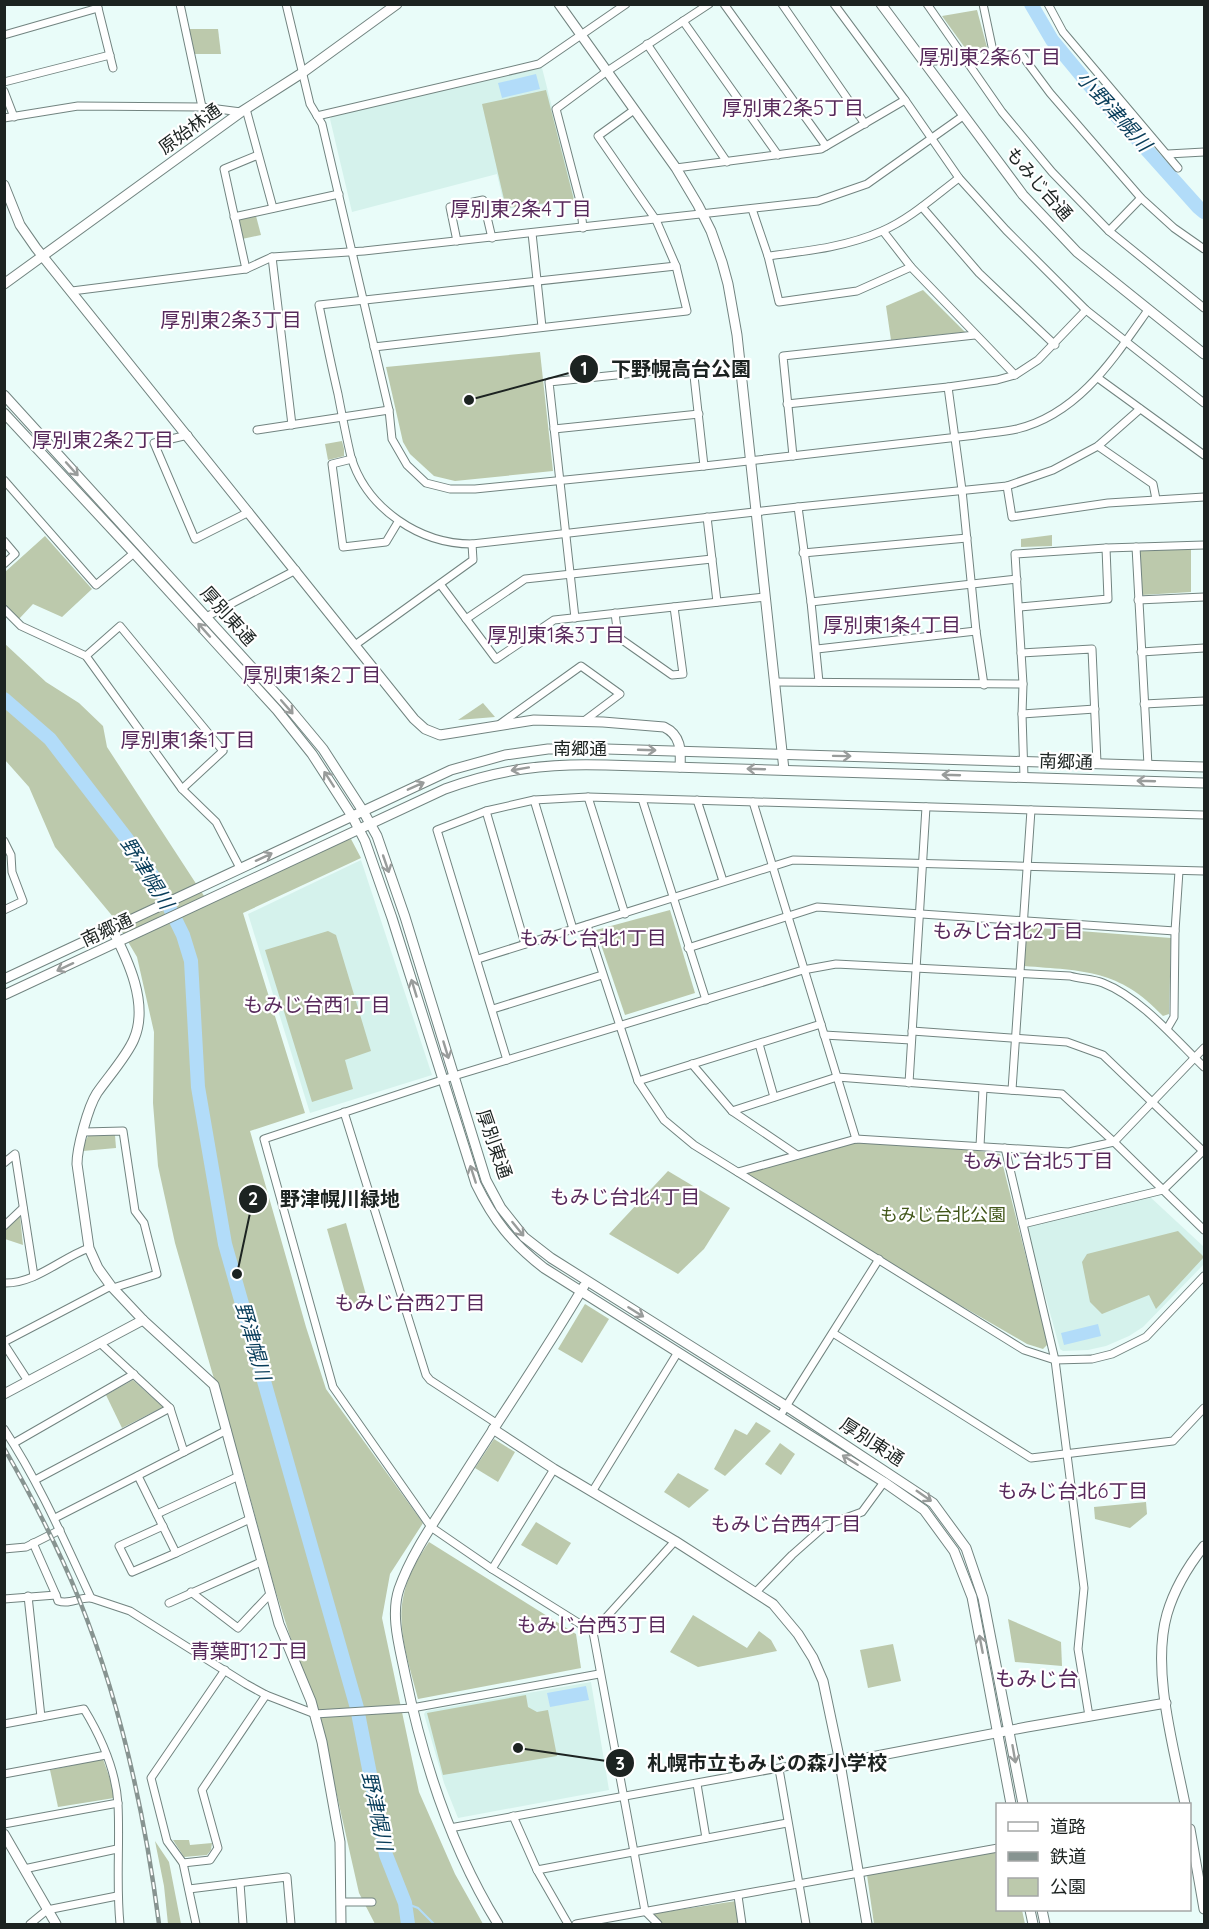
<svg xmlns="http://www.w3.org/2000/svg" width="1209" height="1929" font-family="Quicksand,'Noto Sans JP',sans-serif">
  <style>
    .built { fill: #d5f2ec }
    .green { fill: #bcc9ac }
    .water { fill: #b2dcf9 }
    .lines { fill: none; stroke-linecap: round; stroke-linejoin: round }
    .stream { stroke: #b2dcf9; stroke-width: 2 }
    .river { stroke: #b2dcf9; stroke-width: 14 }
    .minor-casing { stroke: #728480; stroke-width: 9 }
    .tertiary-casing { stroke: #728480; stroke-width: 11 }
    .minor { stroke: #fff; stroke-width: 7 }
    .tertiary { stroke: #fff; stroke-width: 9 }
    .rail-casing { stroke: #879491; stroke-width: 4.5 }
    .rail { stroke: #fff; stroke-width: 2; stroke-dasharray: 7; stroke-linecap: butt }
    .oneway { stroke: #999c9b }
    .labels { text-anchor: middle; stroke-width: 4.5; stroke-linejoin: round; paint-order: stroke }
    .street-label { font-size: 18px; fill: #1c2321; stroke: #fff }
    .park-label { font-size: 18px; fill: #42571a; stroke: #fff }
    .neighbourhood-label { font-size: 20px; fill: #57295b; stroke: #fff }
    .water-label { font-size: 20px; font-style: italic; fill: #083d5a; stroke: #fff }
    .quarter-label { font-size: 21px; fill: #57295b; stroke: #fff }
    .leader { fill: none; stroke: #1c2321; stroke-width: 2 }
    .callout-dot { fill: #1c2321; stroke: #fff; stroke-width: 2 }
    .mark-label { font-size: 18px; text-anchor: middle; font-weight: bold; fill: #fff }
    .callout-label { font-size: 20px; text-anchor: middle; font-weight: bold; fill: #1c2321; stroke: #fff; stroke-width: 4.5; stroke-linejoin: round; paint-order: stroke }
  </style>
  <rect width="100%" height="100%" fill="#e9fcf9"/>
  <g class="built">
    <polygon points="542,68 576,201 505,209 497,174 352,212 330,119 332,116"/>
    <polygon points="361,860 432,1075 310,1113 248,914"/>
    <polygon points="1149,1196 1204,1247 1204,1264 1143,1327 1129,1336 1106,1346 1088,1350 1063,1351 1060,1349 1026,1226"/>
    <polygon points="591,1682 609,1790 458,1818 444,1783 424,1714 426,1711"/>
  </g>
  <g class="green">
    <polygon points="977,10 988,51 968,52 942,16"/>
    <polygon points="189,29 218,29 221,54 195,54"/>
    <polygon points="546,90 574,200 506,208 482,104"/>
    <polygon points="256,216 261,235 242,239 238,219"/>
    <polygon points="923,290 965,332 891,340 886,306"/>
    <polygon points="540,352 553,471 455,481 434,476 410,454 403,442 386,367"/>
    <polygon points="342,441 344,449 344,456 328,460 325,444"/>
    <polygon points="1052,535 1052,546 1021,547 1021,539"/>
    <polygon points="45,536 92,589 62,617 33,604 18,620 5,605 5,572"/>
    <polygon points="1191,549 1191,592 1142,595 1139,550"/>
    <polygon points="4,643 46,682 79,703 103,726 107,747 208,902 335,843 351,839 361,858 243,913 305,1113 250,1131 306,1327 326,1389 423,1523 390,1574 382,1618 419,1792 455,1874 483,1924 375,1924 359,1893 317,1707 294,1649 274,1586 244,1475 212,1372 175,1243 158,1166 153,1103 154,1032 137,957 114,918 55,847 29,787 5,760"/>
    <polygon points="483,703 495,717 458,720"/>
    <polygon points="670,910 695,993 625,1015 596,930"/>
    <path d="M1027 927 1171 938 1169 1014 1163 1016C1119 969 1084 971 1024 966Z"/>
    <polygon points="328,931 336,935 371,1051 345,1060 353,1089 312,1102 265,950"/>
    <polygon points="115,1135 116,1148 83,1151 84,1144 88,1136"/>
    <polygon points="856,1140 945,1146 1000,1154 1048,1344 1043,1349 1027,1344 915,1279 743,1171"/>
    <polygon points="668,1171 730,1208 704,1249 678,1274 609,1234"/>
    <polygon points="20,1216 23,1245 5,1239 5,1230"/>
    <polygon points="346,1223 368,1302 349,1307 327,1229"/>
    <polygon points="1178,1231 1204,1257 1156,1309 1149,1295 1102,1314 1090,1302 1082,1262 1087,1254"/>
    <polygon points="585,1304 609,1319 582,1363 558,1349"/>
    <polygon points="133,1380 163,1407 122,1428 106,1395"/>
    <polygon points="756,1422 771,1431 725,1476 714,1469 735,1429 747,1435"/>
    <polygon points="494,1439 515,1452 498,1482 475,1468"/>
    <polygon points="780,1443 795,1454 781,1475 765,1464"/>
    <polygon points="678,1473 709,1490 689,1508 664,1492"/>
    <polygon points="1146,1502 1147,1514 1130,1528 1095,1519 1094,1507"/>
    <polygon points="536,1522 571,1543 557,1565 521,1545"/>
    <path d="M429 1542 576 1634 581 1668 418 1699C401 1634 387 1602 429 1542Z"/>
    <polygon points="693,1615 747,1648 759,1631 771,1640 777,1651 698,1667 670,1652"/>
    <polygon points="1008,1619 1061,1642 1062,1666 1015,1662"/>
    <polygon points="893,1644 901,1681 868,1688 860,1650"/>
    <polygon points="526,1695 528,1707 537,1712 548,1710 557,1756 443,1775 427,1713"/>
    <polygon points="103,1759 110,1779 114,1798 58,1807 50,1770"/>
    <polygon points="173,1840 189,1840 190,1845 212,1843 211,1850 207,1855 184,1857"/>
    <polygon points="155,1841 169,1862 181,1924 168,1924 164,1886"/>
    <polygon points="997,1852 998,1910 1022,1910 1025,1924 874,1924 867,1875"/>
    <polygon points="736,1901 739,1924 663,1924 652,1914"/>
  </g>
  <g class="water">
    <polygon points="536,74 540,89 502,98 498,83"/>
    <polygon points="1098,1324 1101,1336 1064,1345 1061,1333"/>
    <polygon points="586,1686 589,1700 550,1707 547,1693"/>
  </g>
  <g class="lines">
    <polyline class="stream" points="405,1903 418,1908 434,1924"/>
    <g class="river">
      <polyline points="1031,4 1052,40 1095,92 1198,207 1204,212"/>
      <polyline points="4,699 50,739 127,839 157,882 183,935 191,961 198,1087 225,1244 357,1708 386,1855 405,1903 408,1924"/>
    </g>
    <g class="minor-casing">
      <g id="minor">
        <polyline points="97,4 113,68"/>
        <polyline points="180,4 202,107"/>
        <path d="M286 4 310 104 322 124 389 410 392 439 407 465 426 483 450 489H475L704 466 976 435C989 433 1003 432 1017 429 1079 414 1114 358 1148 310"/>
        <polyline points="724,4 826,146"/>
        <polyline points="782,4 865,124"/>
        <polyline points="834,4 905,100 959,178 1006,230 1086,310 1204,403"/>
        <polyline points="927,4 1002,112 1052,172 1109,231 1204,308"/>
        <polyline points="983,4 994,56"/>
        <polyline points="1048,4 1063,32 1178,168"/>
        <polyline points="683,21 778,155"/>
        <polyline points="4,35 98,8"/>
        <polyline points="647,44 727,162"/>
        <polyline points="923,62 1021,54 1050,93 1141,198 1174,228 1204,249"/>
        <polyline points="4,82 110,55"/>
        <polyline points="4,91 14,117"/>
        <polyline points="246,109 273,208"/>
        <polyline points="317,116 539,64 626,4"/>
        <polyline points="4,118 78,106 202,107 241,112"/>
        <polyline points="1168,154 1204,152"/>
        <polyline points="676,168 821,149 905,100"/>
        <polyline points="922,207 979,273 1055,345"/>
        <polyline points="752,209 768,256 779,302 857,291 911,267"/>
        <polyline points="234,217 339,194"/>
        <polyline points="583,228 580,201 556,109 606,72 709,4"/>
        <polyline points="883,231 911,267 1015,375"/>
        <polyline points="1109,231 1141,198"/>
        <polyline points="532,233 542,327"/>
        <polyline points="457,241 450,207 483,200 492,238"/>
        <path d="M768 256C807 251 846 247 882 231 910 219 935 196 959 178"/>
        <polyline points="272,257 292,425"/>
        <path d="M676 266 319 305C325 335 331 364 338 394 342 415 346 436 351 457 367 509 420 544 472 544L798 507 1007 486 1053 470 1098 446 1140 409"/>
        <polyline points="246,269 224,169 258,155"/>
        <polyline points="72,291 246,269 272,257 364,251 818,201 867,184 963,116"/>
        <polyline points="374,347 687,311 676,266 656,220 598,136 634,110"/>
        <polyline points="1098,378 1204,455"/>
        <polyline points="948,387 962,490 976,631 984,685"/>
        <polyline points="787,404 948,387 997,380 1015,375 1038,360 1086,310"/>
        <polyline points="554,429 699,414"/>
        <polyline points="257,430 389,410"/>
        <polyline points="188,435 154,443 195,539 249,512"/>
        <polyline points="1098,446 1153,484 1156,499"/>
        <polyline points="793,456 783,356 975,335"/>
        <polyline points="352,459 332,464 343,547 386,542 398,522"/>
        <polyline points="4,480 96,585 134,553"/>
        <polyline points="1007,486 1012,517 1108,503 1204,497"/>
        <polyline points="798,507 811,602 819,682"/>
        <polyline points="707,517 717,602"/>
        <polyline points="4,541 15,554 4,564"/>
        <polyline points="1136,547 1148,765"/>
        <polyline points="803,553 967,538"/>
        <polyline points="440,584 496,659 554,620 765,597"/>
        <polyline points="1138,600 1204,597"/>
        <polyline points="811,602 1017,579"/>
        <polyline points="1020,607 1108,599 1106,548"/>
        <polyline points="4,609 21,626 86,656 182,789 216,822 240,868"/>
        <polyline points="615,613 618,637 672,675 683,674 674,607"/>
        <polyline points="206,617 296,570"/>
        <polyline points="575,618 549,382 693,367 704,466"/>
        <polyline points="466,619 525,579 712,559"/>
        <polyline points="355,645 473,560 472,544"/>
        <polyline points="817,649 976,631"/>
        <polyline points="1141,652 1204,648"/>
        <polyline points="1021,653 1092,649 1097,763"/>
        <polyline points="86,656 120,626 223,751 182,789"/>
        <polyline points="775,682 1023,684"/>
        <polyline points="1144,704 1204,701"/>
        <polyline points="1022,714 1095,709"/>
        <polyline points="500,724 581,666 620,694 584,721"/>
        <polyline points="1024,777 1022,714 1023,684 1015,554 1106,548 1204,545"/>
        <polyline points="588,797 625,914"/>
        <polyline points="642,799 706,1000"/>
        <polyline points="534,800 573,929"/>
        <polyline points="697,800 723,881"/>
        <polyline points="753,802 856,1139"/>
        <polyline points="486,811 525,944"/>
        <polyline points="4,841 11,855 12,872 23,901 4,910"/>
        <polyline points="587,925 638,1081 664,1120 694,1145 1024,1350 1055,1360 1092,1359 1112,1354 1146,1337 1204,1276"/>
        <polyline points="688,948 817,907 1175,931"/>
        <polyline points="478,959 793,860 1204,871"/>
        <polyline points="493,1009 602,975"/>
        <polyline points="1167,1029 1174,1017 1175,931 1179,871"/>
        <polyline points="912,1031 1067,1042 1103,1055 1204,1152"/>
        <polyline points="824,1035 911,1040"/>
        <polyline points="759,1044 774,1097"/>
        <polyline points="507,1060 437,830 486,811 534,800 588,797 1204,815"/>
        <polyline points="692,1064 732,1111 797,1155"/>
        <polyline points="638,1081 821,1024"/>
        <polyline points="909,1083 926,807"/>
        <polyline points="1012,1090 1031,810"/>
        <polyline points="732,1111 837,1077 1062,1094 1114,1142 1204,1230"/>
        <polyline points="344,1112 426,1375 430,1380 496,1423"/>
        <polyline points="84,1132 123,1131 135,1211 144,1223 157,1274 113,1288"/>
        <polyline points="980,1146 983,1089"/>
        <polyline points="1005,1148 1055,1360 1084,1588 1078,1649 1089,1716"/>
        <polyline points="4,1163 15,1154 34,1276"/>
        <polyline points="738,1172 856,1139 1069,1152 1114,1142 1204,1048"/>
        <polyline points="1023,1224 1163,1190 1203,1151"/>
        <polyline points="4,1226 23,1208"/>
        <path d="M4 1283C35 1284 61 1258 89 1248"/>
        <polyline points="833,1333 1031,1458 1173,1441 1204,1408"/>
        <polyline points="4,1342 111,1286"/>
        <polyline points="4,1344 28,1381"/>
        <polyline points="101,1344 170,1408 184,1452"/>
        <polyline points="780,1416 879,1259"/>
        <path d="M4 1429C39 1482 64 1540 91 1598L130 1611 246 1684 266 1695 315 1714 412 1708 599 1674"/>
        <polyline points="14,1443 134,1374"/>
        <polyline points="138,1476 176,1553 250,1519"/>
        <polyline points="35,1480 170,1408"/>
        <polyline points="592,1492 678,1352"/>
        <polyline points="157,1514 239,1476"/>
        <polyline points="55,1518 227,1430"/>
        <polyline points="163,1526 119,1546 132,1572 176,1553"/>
        <polyline points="4,1549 26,1547 60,1530"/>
        <polyline points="492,1569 554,1469"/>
        <polyline points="191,1592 238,1628 271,1593"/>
        <polyline points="755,1593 792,1555 826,1525 862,1512 884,1482"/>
        <path d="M56 1595 58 1601C70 1605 79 1597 91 1598"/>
        <polyline points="28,1596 41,1717"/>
        <polyline points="4,1599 56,1595 33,1543"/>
        <polyline points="169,1603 261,1562"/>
        <polyline points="593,1632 675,1541"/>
        <path d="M4 1724 84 1709C101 1737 116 1772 118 1804 120 1844 116 1884 120 1924"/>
        <polyline points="779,1769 806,1924"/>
        <polyline points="4,1774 106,1755"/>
        <polyline points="697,1784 706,1838"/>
        <polyline points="513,1816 537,1870 568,1924"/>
        <polyline points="4,1824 118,1803"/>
        <polyline points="450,1828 839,1757"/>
        <polyline points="183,1863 210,1860 218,1848 202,1790 266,1695"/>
        <polyline points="24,1869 117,1849"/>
        <polyline points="537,1870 787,1823"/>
        <polyline points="240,1883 243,1924"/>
        <polyline points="189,1889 287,1877 291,1924"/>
        <polyline points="738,1896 742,1924"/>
        <polyline points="342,1902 372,1902"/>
        <polyline points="30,1924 47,1910 117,1896"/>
        <polyline points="196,1924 183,1863 167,1841 151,1778 225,1670"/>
        <polyline points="576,1924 998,1848"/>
        <path d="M658 1924 645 1911 593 1632 492 1569 431 1527 333 1387 264 1139 454 1076 803 970 836 964 1070 976C1080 979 1093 979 1103 983 1141 998 1175 1039 1204 1067"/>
      </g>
    </g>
    <g class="tertiary-casing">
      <g id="tertiary">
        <polyline points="559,4 676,168 698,205 711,231 722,262 728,284 737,335 784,770"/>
        <polyline points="881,4 1023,195 1077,252 1204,354"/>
        <path d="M4 185 20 225 36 248 414 719 425 729 440 735 534 720 603 722 664 727C681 735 681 750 680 767"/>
        <polyline points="4,284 241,112 302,73 397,4"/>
        <polyline points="4,395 288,707 323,749 363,811 377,836 405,917 486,1180 501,1208 524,1237 551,1258 786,1406 933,1503 966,1548 983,1598 1023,1804"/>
        <path d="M4 413 134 553 277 710 312 754 352 816 365 841 392 918 476 1184C494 1221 512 1243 544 1268L884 1482 924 1510 954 1551 972 1597 1011 1804"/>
        <path d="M112 929C128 960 149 1004 134 1039 127 1056 108 1077 97 1093 88 1107 77 1148 77 1164L89 1248 98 1268 111 1286 143 1320 214 1385 279 1624 311 1701 322 1742 340 1842 341 1924"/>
        <polyline points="4,979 451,770 505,755 548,749 606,749 1204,767"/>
        <path d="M4 995 445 789C500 769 548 763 606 765L1204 783"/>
        <polyline points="4,1394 143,1320"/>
        <polyline points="493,1429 554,1469 675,1541 773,1604 798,1634 813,1658 823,1681 839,1757 867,1924"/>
        <polyline points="840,1763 1027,1727 1166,1703"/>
        <path d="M1185 1804C1174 1748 1151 1670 1167 1614 1174 1590 1189 1565 1204 1546"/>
        <polyline points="1190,1829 1204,1909"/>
        <polyline points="4,1834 56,1924"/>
        <polyline points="1030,1910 1033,1924"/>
        <polyline points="1042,1910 1045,1924"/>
        <path d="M498 1924C451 1848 423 1762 405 1674 400 1648 390 1616 399 1589 412 1552 437 1518 457 1486 499 1419 544 1354 584 1286"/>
      </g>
    </g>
    <use href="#minor" class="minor"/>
    <use href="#tertiary" class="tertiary"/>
    <g class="rail-casing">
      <path id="rail" d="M4 1448C32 1497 58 1547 79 1599 120 1701 145 1815 159 1924"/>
    </g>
    <use href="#rail" class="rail"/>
  </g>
  <defs><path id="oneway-shaft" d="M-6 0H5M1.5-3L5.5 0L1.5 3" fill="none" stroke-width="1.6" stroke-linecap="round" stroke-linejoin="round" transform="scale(1.5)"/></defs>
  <g class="oneway">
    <use href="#oneway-shaft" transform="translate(72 469) rotate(48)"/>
    <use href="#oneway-shaft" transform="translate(204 630) rotate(-132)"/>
    <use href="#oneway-shaft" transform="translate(287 707) rotate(49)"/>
    <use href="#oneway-shaft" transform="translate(647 750) rotate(2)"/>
    <use href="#oneway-shaft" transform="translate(842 756) rotate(1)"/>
    <use href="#oneway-shaft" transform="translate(520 769) rotate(170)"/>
    <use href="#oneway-shaft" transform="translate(756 769) rotate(-178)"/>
    <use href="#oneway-shaft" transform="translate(951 775) rotate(-178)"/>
    <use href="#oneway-shaft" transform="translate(329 779) rotate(-123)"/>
    <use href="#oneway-shaft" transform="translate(1146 781) rotate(-178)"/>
    <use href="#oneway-shaft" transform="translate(416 786) rotate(-24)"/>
    <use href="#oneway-shaft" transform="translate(264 857) rotate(-25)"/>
    <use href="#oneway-shaft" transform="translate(386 864) rotate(71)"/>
    <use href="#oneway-shaft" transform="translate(65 967) rotate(155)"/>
    <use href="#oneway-shaft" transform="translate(414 988) rotate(-107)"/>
    <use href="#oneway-shaft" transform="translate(446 1050) rotate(73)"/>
    <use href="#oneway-shaft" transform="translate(473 1174) rotate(-108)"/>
    <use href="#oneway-shaft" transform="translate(518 1229) rotate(51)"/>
    <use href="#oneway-shaft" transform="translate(636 1312) rotate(32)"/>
    <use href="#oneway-shaft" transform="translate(850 1460) rotate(-148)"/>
    <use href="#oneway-shaft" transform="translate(924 1496) rotate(35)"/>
    <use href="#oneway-shaft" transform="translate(981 1644) rotate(-101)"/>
    <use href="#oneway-shaft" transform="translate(1014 1754) rotate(80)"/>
  </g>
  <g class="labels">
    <g class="street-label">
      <text transform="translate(190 129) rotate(-36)" y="6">原始林通</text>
      <text transform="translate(1039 184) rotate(49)" y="6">もみじ台通</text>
      <text transform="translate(228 616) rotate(48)" y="6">厚別東通</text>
      <text x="580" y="755">南郷通</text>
      <text transform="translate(1066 762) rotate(2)" y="6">南郷通</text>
      <text transform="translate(107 930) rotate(-25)" y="6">南郷通</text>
      <text transform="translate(494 1144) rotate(71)" y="6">厚別東通</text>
      <text transform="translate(872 1442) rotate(33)" y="6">厚別東通</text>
    </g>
    <g class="park-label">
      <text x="943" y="1221">もみじ台北公園</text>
    </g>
    <g class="neighbourhood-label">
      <text x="990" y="64">厚別東2条6丁目</text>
      <text x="793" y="115">厚別東2条5丁目</text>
      <text x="521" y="216">厚別東2条4丁目</text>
      <text x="231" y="327">厚別東2条3丁目</text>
      <text x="103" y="447">厚別東2条2丁目</text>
      <text x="892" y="632">厚別東1条4丁目</text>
      <text x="556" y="642">厚別東1条3丁目</text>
      <text x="312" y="682">厚別東1条2丁目</text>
      <text x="188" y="747">厚別東1条1丁目</text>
      <text x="1008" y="938">もみじ台北2丁目</text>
      <text x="593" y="945">もみじ台北1丁目</text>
      <text x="317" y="1012">もみじ台西1丁目</text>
      <text x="1038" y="1168">もみじ台北5丁目</text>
      <text x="625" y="1204">もみじ台北4丁目</text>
      <text x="410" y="1310">もみじ台西2丁目</text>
      <text x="1073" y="1498">もみじ台北6丁目</text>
      <text x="786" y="1531">もみじ台西4丁目</text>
      <text x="592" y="1632">もみじ台西3丁目</text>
      <text x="249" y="1658">青葉町12丁目</text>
    </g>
    <g class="water-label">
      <text transform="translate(1114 111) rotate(48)" y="7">小野津幌川</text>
      <text transform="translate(147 873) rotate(58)" y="7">野津幌川</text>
      <text transform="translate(253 1341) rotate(74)" y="7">野津幌川</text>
      <text transform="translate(377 1811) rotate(78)" y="7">野津幌川</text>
    </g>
    <g class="quarter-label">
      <text x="1037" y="1686">もみじ台</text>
    </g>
  </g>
  <path class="leader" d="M469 400L584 369M237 1274L253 1199M518 1748L620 1763"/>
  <g class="callout-dot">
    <circle cx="469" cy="400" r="6"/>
    <circle cx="237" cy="1274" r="6"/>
    <circle cx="518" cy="1748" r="6"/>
    <circle cx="584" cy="369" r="15"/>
    <circle cx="253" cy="1199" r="15"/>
    <circle cx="620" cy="1763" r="15"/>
  </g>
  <g class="mark-label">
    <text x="584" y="375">1</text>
    <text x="253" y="1205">2</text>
    <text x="620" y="1770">3</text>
  </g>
  <g class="callout-label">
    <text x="681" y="376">下野幌高台公園</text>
    <text x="340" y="1206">野津幌川緑地</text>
    <text x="767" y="1770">札幌市立もみじの森小学校</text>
  </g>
  <rect width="1209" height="1929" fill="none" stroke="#1c2321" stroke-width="12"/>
  <rect x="996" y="1803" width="195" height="108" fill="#ffffff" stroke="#a4a7a6" stroke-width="1.5"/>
  <rect x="1008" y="1822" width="30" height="9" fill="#ffffff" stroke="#a4a7a6" stroke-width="1.5"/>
  <text x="1050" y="1833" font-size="18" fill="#1c2321">道路</text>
  <rect x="1008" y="1852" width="30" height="9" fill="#879491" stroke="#a4a7a6" stroke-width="1.5"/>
  <text x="1050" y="1863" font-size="18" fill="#1c2321">鉄道</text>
  <rect x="1008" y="1878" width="30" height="18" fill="#bcc9ac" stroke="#a4a7a6" stroke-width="1.5"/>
  <text x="1050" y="1893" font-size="18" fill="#1c2321">公園</text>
</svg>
